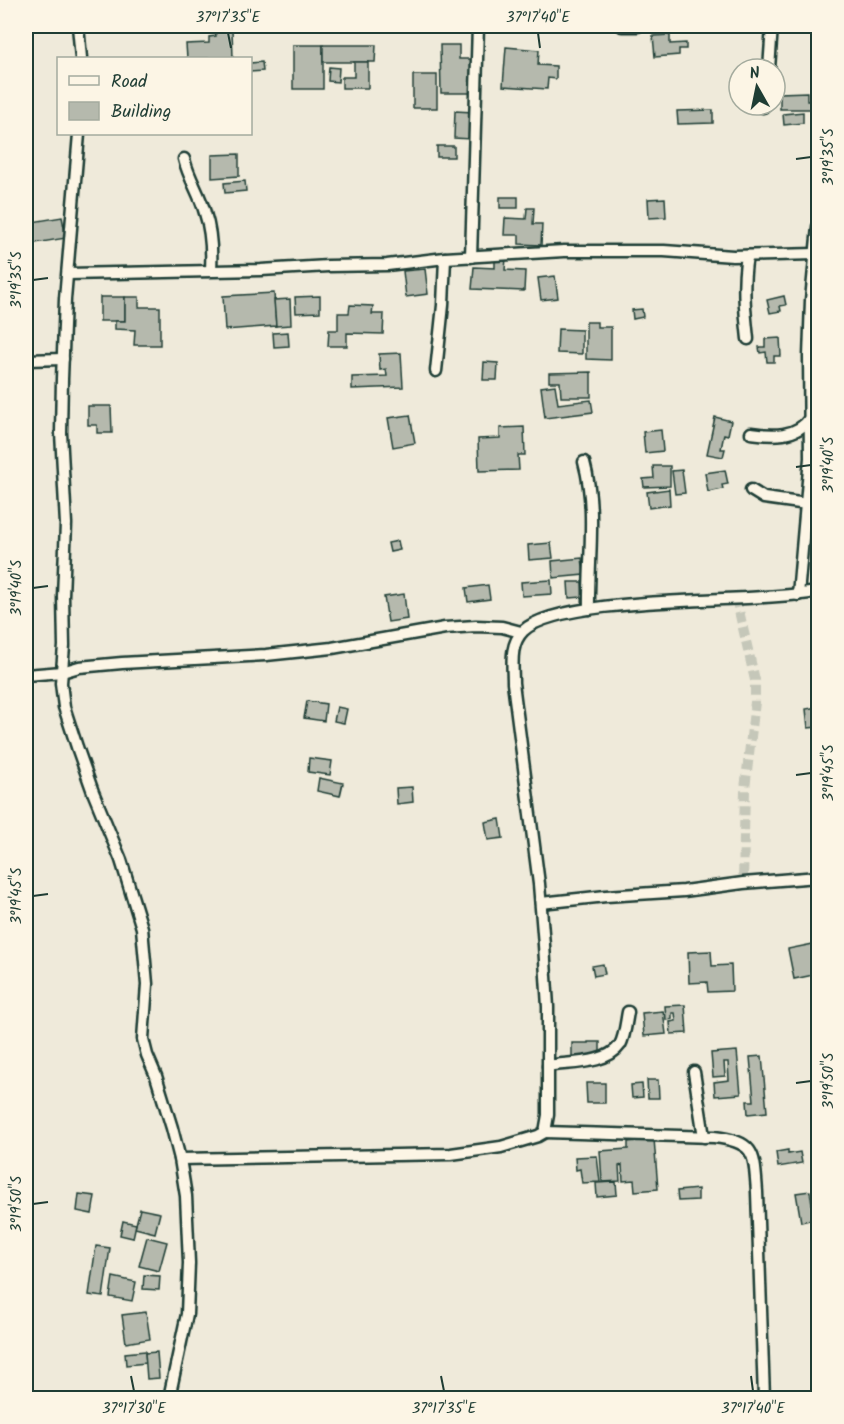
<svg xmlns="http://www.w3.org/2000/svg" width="844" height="1424" font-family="Kalam,sans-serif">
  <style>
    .building { fill: #b5b9ad; stroke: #1f3d34; stroke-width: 1.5 }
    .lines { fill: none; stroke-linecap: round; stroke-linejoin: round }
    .street-tunnel { stroke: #c5c7b9; stroke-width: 10; stroke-dasharray: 10 5; stroke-linecap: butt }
    .street-casing { stroke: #1f3d34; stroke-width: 15 }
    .street { stroke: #fcf5e5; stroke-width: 10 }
    .ticks { fill: none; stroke: #1f3d34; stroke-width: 2 }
    .neatline { fill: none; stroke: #1f3d34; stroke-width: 2 }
    .ticks-label { font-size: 15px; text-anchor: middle; fill: #1f3d34 }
  </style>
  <rect width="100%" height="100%" fill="#efeada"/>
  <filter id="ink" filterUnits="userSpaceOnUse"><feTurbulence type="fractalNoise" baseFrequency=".0167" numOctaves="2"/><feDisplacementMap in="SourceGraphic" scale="12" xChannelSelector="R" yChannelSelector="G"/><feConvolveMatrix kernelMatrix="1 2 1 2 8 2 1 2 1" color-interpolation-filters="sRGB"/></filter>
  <g filter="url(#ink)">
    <g class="building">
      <polygon points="232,30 233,58 187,58 186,44 209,43 209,37 216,36 215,31"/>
      <polygon points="670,35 670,44 686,43 686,49 679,49 679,55 655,57 653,36"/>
      <rect x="293" y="45" width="30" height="44"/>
      <polygon points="323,45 376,45 375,62 323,62"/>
      <polygon points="440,45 459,45 459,59 477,59 477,93 441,93"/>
      <polygon points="506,47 539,50 538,65 556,66 556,79 548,78 547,89 503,86"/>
      <polygon points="262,62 263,71 250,72 250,63"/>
      <polygon points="354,62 368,62 368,88 342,88 342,77 354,77"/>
      <polygon points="329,67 339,68 338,82 328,81"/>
      <rect x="413" y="75" width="24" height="33"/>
      <polygon points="807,92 807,101 818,101 818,109 780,109 780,93"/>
      <polygon points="713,110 713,123 678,124 677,111"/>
      <polygon points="455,111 473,112 471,139 454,138"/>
      <polygon points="803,112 803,123 784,125 783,114"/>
      <rect x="437" y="146" width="17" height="11"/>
      <polygon points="239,154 239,176 212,178 212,155"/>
      <polygon points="245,181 246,191 225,193 224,183"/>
      <rect x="500" y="197" width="18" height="11"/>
      <polygon points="665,198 666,217 649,218 648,199"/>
      <polygon points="527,208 534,208 533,224 542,224 541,245 519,244 519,235 504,235 505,218 526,219"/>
      <polygon points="62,217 66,238 30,244 26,223"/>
      <polygon points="495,258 506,258 505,270 525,271 524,291 472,289 474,267 495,268"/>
      <polygon points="425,269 428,294 406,297 403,271"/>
      <polygon points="555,276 558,298 541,300 538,278"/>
      <polygon points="274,293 276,326 225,330 223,296"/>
      <polygon points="320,296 320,312 296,313 295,297"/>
      <polygon points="784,296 786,305 780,306 781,311 770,313 767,300"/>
      <rect x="100" y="297" width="25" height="24"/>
      <polygon points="125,297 139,297 139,307 160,307 160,345 134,345 135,330 115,329 115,321 125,321"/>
      <polygon points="290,299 291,325 276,326 274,300"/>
      <polygon points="350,305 373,306 372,314 384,314 383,334 347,333 347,346 328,346 329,330 338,330 338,313 349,313"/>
      <polygon points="642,309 643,317 633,319 632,310"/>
      <polygon points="586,322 597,322 597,327 611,327 611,360 586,359"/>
      <polygon points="558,329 582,330 582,354 557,353"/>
      <polygon points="288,332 289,346 274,347 273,333"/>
      <polygon points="780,338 781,356 774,356 774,362 767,362 766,352 760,353 759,347 765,347 765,339"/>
      <polygon points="401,353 403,387 352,389 352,377 387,376 386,369 380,370 379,354"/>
      <polygon points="484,362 498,363 497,380 483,380"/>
      <polygon points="591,372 591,397 561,397 560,382 549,382 549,373"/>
      <polygon points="555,385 558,404 591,400 593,412 545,418 541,387"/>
      <polygon points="88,406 111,406 112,433 97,433 97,425 88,425"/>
      <polygon points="410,415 415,443 393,447 388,418"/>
      <polygon points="715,417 731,421 728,435 724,434 721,449 725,449 723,457 707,454"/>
      <polygon points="524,427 525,455 518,455 519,470 479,471 478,439 500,438 500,428"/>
      <polygon points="661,430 663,451 645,453 643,432"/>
      <polygon points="653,466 670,466 670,486 644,487 643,479 654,478"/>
      <polygon points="682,470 685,493 675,494 672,471"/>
      <polygon points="725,470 728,484 722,485 723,489 708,492 705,473"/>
      <polygon points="669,489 670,505 649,508 647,492"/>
      <polygon points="398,541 400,550 390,552 388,543"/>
      <polygon points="551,543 553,558 529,560 528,545"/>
      <polygon points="582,558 584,575 553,578 552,561"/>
      <polygon points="551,580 552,594 522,596 521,582"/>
      <polygon points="568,582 582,582 583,597 569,598"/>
      <polygon points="488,585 490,599 468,602 466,588"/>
      <polygon points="404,594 407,619 388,622 384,597"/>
      <polygon points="307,701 326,704 324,721 304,718"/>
      <polygon points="337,707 347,709 344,723 334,721"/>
      <polygon points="818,707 818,727 808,728 806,709"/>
      <polygon points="309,758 332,761 330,775 308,772"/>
      <polygon points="319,778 343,783 340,796 317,791"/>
      <polygon points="412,787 413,802 397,804 396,788"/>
      <polygon points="500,819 503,838 488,840 485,822"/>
      <polygon points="818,943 818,974 794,979 788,949"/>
      <polygon points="711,951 712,966 731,965 732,991 708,992 707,982 689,983 688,952"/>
      <polygon points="603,964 605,974 594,976 592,966"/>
      <polygon points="685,1005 687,1033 671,1034 670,1022 676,1021 675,1013 672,1013 672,1019 666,1020 665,1006"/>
      <polygon points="663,1011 666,1034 644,1036 642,1013"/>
      <polygon points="588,1042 600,1042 600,1057 572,1056 572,1043 588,1043"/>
      <polygon points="737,1051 741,1094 715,1096 714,1082 729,1080 728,1062 724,1062 725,1076 713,1077 711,1053"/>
      <polygon points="762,1056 767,1112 748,1114 747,1101 754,1101 750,1057"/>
      <polygon points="647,1080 658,1080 659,1098 648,1098"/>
      <polygon points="586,1083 605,1083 605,1103 587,1103"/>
      <polygon points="642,1084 643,1097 632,1098 631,1085"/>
      <polygon points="654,1139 658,1189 635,1191 634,1180 623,1181 622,1165 619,1166 620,1181 602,1182 600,1151 628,1149 628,1142"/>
      <polygon points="788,1150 788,1154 800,1152 802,1163 778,1167 776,1152"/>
      <polygon points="597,1156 600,1182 582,1183 580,1169 576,1170 575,1157"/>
      <polygon points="616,1182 617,1195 597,1197 596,1183"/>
      <polygon points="698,1189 698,1200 678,1201 677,1191"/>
      <polygon points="810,1191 814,1219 801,1222 796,1193"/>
      <polygon points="79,1194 95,1196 92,1214 77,1211"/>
      <polygon points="140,1209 160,1213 155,1233 135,1228"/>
      <polygon points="123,1221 136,1224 133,1238 120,1235"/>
      <polygon points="147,1237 167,1242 159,1271 139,1266"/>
      <polygon points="96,1246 110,1248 103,1297 89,1295"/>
      <polygon points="144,1275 160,1276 159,1290 143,1289"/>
      <polygon points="113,1277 136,1282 132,1301 110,1297"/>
      <polygon points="146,1312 150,1339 126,1343 122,1315"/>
      <polygon points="145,1351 146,1363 126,1365 125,1353"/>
      <polygon points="157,1352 159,1378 147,1379 145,1353"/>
    </g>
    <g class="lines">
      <polyline class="street-tunnel" points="736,598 755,680 755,702 745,789 743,883"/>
      <g class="street-casing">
        <g id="street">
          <polyline points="78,26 81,58"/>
          <polyline points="622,26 638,26"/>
          <polyline points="769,69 772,26"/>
          <polyline points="763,107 764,105"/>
          <polyline points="79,134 65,299 62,379 61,433 66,524 63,596 64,646 61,683 64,707 77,747 93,792 121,860 142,928 147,984 143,1039 147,1055 156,1076 172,1128 180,1159 186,1196 189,1263 187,1314 169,1398"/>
          <path d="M184 159C189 179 200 194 205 213 211 231 212 251 211 270"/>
          <path d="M747 256C742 284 745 311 748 339"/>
          <polyline points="471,257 478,26"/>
          <polyline points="68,274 261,270 328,266 387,265 445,258 564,251 664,251 733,256 815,254"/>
          <polyline points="26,360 63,359"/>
          <polyline points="436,371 443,305 445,258"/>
          <path d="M751 433C771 436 797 438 810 418"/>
          <path d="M584 462C597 509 588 561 589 609"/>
          <polyline points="751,490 764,498 807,504"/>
          <polyline points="798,595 810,458 809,357 811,300 818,227"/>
          <polyline points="26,675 62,672 79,667 122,663 266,655 332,648 445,628 476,626 502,627 521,632"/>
          <polyline points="541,903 606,896 684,891 743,883 818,877"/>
          <path d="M548 1066C569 1062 606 1065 620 1045 625 1036 626 1022 628 1012"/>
          <polyline points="694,1072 704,1137"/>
          <path d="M545 1132 714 1137C756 1142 754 1153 757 1192L764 1398"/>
          <path d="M180 1159 451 1154 501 1147 538 1136 545 1132 548 1115V1007L544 945 539 884 513 683C513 666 509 645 523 631 551 603 681 601 723 599 755 598 787 596 818 592"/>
        </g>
      </g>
      <use href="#street" class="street"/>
    </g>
  </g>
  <path class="ticks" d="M228 33 231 48M538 33 540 48M796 159 811 157M33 280 48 278M796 467 811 465M33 588 48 586M796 775 811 773M33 896 48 894M796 1083 811 1081M33 1204 48 1202M131 1376 134 1391M441 1376 444 1391M751 1376 753 1391"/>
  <rect width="844" height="1424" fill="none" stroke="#fcf5e5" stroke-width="66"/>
  <rect x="57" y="57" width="195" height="78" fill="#fcf5e5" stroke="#a4ab9e" stroke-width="1.5"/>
  <rect x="69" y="76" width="30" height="9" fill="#fcf5e5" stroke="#a4ab9e" stroke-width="1.5"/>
  <text x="111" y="87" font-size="18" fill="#1f3d34">Road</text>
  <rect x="69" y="102" width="30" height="18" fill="#b5b9ad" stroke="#a4ab9e" stroke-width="1.5"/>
  <text x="111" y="117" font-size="18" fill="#1f3d34">Building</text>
  <g transform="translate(757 87) rotate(351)"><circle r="28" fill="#fcf5e5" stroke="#a4ab9e" stroke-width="1.5"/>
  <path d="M0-4.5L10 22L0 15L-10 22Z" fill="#1f3d34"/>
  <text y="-9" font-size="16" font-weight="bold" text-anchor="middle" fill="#1f3d34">N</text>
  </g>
  <rect x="33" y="33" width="778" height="1358" class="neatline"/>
  <g class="ticks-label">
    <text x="228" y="22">37°17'35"E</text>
    <text x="538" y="22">37°17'40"E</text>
    <text transform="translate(828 157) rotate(-90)" y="5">3°19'35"S</text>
    <text transform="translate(16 280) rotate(-90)" y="5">3°19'35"S</text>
    <text transform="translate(828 465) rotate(-90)" y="5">3°19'40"S</text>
    <text transform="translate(16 588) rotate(-90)" y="5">3°19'40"S</text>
    <text transform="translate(828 773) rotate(-90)" y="5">3°19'45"S</text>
    <text transform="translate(16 896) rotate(-90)" y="5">3°19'45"S</text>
    <text transform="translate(828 1081) rotate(-90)" y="5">3°19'50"S</text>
    <text transform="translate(16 1204) rotate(-90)" y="5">3°19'50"S</text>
    <text x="134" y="1413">37°17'30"E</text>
    <text x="444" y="1413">37°17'35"E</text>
    <text x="753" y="1413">37°17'40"E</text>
  </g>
</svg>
